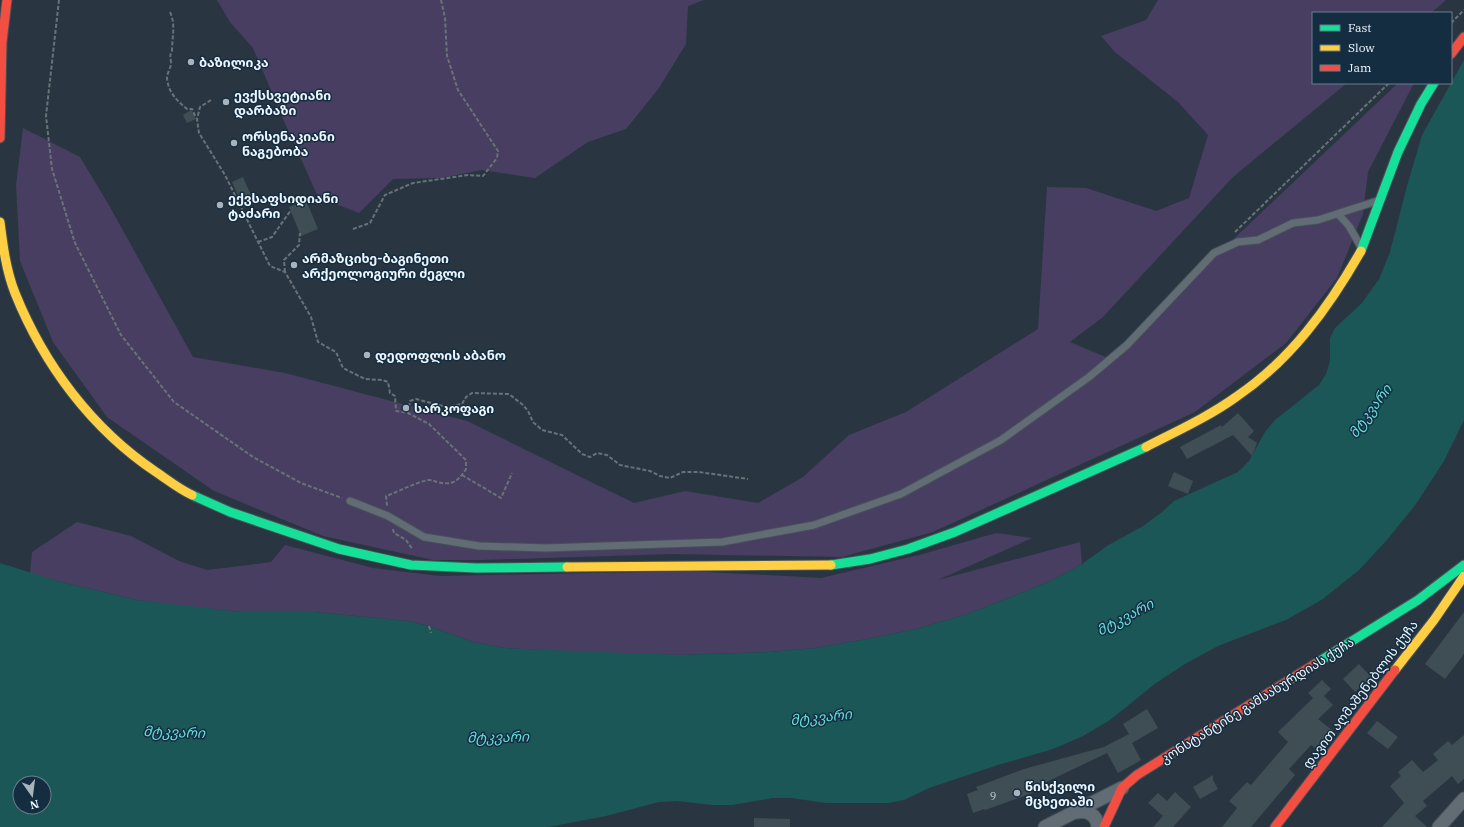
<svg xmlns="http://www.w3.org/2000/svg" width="1464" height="827" font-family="'IBM Plex Serif','Noto Sans Georgian',serif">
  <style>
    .green { fill: #483e61 }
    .water { fill: #1a5756; fill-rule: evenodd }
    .building { fill: #3f4d54 }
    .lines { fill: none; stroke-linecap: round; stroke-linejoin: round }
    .lane-casing { stroke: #475159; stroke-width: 9 }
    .street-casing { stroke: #475159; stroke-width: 15 }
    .fast-casing { stroke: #475159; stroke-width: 11 }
    .slow-casing { stroke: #475159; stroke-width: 11 }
    .jam-casing { stroke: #475159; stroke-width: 11 }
    .path { stroke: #697279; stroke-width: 2; stroke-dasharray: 4 2; stroke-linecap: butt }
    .lane { stroke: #626c75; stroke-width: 7 }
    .street { stroke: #626c75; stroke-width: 13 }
    .fast { stroke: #16e098; stroke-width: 9 }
    .slow { stroke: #ffcf43; stroke-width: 9 }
    .jam { stroke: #f24e42; stroke-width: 9 }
    .poi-dot { fill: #a8b3bc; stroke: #152d41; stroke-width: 1.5 }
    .labels { text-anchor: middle; stroke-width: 3; stroke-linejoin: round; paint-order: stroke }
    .number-label { font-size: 11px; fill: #c2ccd4 }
    .poi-label { font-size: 13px; font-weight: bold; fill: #edf6fe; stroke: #152d41; text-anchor: start }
    .street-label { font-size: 13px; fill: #edf6fe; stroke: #152d41 }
    .water-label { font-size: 14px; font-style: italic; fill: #64deda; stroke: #152d41 }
  </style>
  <rect width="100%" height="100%" fill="#293641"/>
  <g class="green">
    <polygon points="217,0 704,0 688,6 686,44 659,88 626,129 588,142 535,178 482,170 441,178 393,179 359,213 318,197 284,121 253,48 230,22"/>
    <polygon points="1158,0 1446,0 1431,13 1313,13 1313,83 1347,83 1233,177 1103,317 1070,342 1108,358 1398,83 1414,83 1368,172 1363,214 1337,278 1286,343 1195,412 933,532 842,557 671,554 482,560 433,560 323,536 214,491 107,417 53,342 20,261 16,185 23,128 80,157 110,207 193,357 285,373 467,421 634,503 685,491 758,503 803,477 849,435 906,412 1038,329 1047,187 1086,188 1156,211 1189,198 1208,135 1178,102 1115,52 1101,36 1146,20"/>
    <polygon points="77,522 131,536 179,561 207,570 271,562 285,545 373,568 440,576 689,571 821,578 923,554 996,533 1032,538 938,580 1080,542 1082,564 1051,581 1011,597 968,614 916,629 867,639 816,648 769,652 680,655 615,654 505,648 473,642 429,626 408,621 315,612 241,612 174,605 137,600 61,582 30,573 32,552"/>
  </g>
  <path class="water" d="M1464 60V420L1444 461 1416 504 1387 540 1359 570 1323 599 1288 619 1218 646 1185 664 1156 683 1110 720 1083 736 1053 749 998 765 929 788 904 800 889 803H826L791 798H773L732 805H713L677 801 659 802 606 816 549 827H0V563L61 582 137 600 241 612H315L408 621 429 626 473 642 505 648 549 650 680 655 769 652 816 648 867 639 916 629 968 614 1011 597 1051 581 1082 564 1107 546 1143 526 1162 512 1174 501 1238 472 1249 461 1265 432 1275 420 1319 385 1326 374 1330 361V338L1335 328 1362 303 1379 279 1390 252 1407 186 1422 135ZM20 783H44V807H20Z"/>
  <g class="building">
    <polygon points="191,110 196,119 187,123 183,115"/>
    <polygon points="243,177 254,202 243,207 232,182"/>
    <polygon points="306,200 318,229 301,236 289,207"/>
    <polygon points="1238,413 1254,431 1248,437 1257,443 1252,456 1233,435 1187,459 1180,447 1221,425 1222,427"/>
    <polygon points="1174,472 1193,481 1188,494 1168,486"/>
    <polygon points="1464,612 1464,654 1445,679 1425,664"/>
    <polygon points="1359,664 1371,677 1355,692 1343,679"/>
    <polygon points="1322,680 1331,689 1324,696 1333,705 1318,719 1333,731 1318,750 1311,745 1289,769 1295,775 1251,827 1222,827 1237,808 1229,801 1247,782 1251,785 1288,742 1278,732 1313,698 1308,693"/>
    <polygon points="1147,709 1158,728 1132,743 1141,760 1138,762 1118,773 1107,753 1032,789 1033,793 985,810 984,809 973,813 967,794 978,790 976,787 1024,769 1104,747 1129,734 1123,724"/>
    <polygon points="1377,721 1398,737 1388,749 1367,733"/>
    <polygon points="1464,735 1464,779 1458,784 1452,776 1423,801 1427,806 1415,816 1427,827 1382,827 1404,803 1390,786 1401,776 1398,772 1412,760 1423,772 1438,760 1433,754 1448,741 1452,745"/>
    <polygon points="1213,775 1213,780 1218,789 1200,799 1193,787"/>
    <polygon points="1175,792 1191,807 1173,827 1153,827 1163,816 1148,803 1158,793 1167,801"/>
    <polygon points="754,818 790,819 790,827 754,827"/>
  </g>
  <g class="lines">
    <g class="lane-casing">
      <g id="lane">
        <polyline points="1338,214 1349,226 1361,247"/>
        <polyline points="350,501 388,516 424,537 479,546 546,548 722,542 814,525 901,494 1001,440 1089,377 1127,345 1214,253 1238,242 1258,240 1293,223 1318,220 1377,201"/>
      </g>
    </g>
    <g class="street-casing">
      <g id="street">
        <path d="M1077 812C1088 810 1097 815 1098 827"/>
        <polyline points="1045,827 1122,788"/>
        <polyline points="1439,827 1464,799"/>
      </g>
    </g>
    <g class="fast-casing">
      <g id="fast">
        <polyline points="1361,251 1398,152 1421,104 1434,83"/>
        <polyline points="192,495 230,512 339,549 411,565 476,568 567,567"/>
        <polyline points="831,565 870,559 908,549 955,532 1146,447"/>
        <polyline points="1315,664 1418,600 1464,565"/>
      </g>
    </g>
    <g class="slow-casing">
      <g id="slow">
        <path d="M0 222C3 246 6 270 15 293 44 365 92 429 156 472 168 480 179 489 192 495"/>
        <path d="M1146 447C1177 431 1208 417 1236 397 1291 360 1329 307 1361 251"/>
        <polyline points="567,567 831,565"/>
        <polyline points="1395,670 1434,620 1464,576"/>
      </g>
    </g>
    <g class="jam-casing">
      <g id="jam">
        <polyline points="1451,54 1464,37"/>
        <polyline points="0,138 2,42 7,0"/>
        <polyline points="1104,827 1122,788 1137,775 1315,664"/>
        <polyline points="1275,827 1395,670"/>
      </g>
    </g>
    <g class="path">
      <polyline points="59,0 46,116 52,169 75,243 121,335 174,402 253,457 301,483 342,498"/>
      <path d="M170 12C176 25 172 37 172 51 169 56 171 58 171 63 171 68 167 73 167 78 168 92 177 101 187 109H192L196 118"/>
      <polyline points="1451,23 1464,10"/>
      <path d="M211 100 200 107 197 119 199 133 225 175 270 266 285 272 311 317 318 342 336 352 343 368 365 379 382 380 388 382 390 393 395 396 396 411 408 413 429 424 466 460V469C458 481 453 486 437 482 434 481 432 480 428 480 414 483 400 491 386 496L387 506"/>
      <polyline points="353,229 370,223 385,195 413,183 468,175 483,176 497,158 498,151 458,90 447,56 445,18 441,0"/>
      <polyline points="1235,232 1389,83"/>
      <polyline points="258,242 272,237 291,210"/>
      <polyline points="285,272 284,260 299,245 300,233"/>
      <polyline points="408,413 410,401 416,399 446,407 462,404 466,397 472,393 509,394 523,405 528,411 533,422 542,430 562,435 582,454 590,457 597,453 607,455 620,465 650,471 660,476 670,478 683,472 699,472 748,479"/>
      <polyline points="462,475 501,498 512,473"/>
      <polyline points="393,529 394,533 406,540 413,550"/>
      <polyline points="429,626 431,633"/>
    </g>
    <use href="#lane" class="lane"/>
    <use href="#street" class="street"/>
    <use href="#fast" class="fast"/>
    <use href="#slow" class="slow"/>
    <use href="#jam" class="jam"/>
  </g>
  <g class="poi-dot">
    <circle cx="191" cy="62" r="4"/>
    <circle cx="226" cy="102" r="4"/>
    <circle cx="234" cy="143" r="4"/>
    <circle cx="220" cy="205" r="4"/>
    <circle cx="294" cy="265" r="4"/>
    <circle cx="367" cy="355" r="4"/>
    <circle cx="406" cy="408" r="4"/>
    <circle cx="1017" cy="793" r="4"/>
  </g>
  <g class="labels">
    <g class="number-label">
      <text x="993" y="800">9</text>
    </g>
    <g class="poi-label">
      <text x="199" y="67">ბაზილიკა</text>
      <text x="234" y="100">ევქსსვეტიანი<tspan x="234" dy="15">დარბაზი</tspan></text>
      <text x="242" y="141">ორსენაკიანი<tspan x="242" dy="15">ნაგებობა</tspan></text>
      <text x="228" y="203">ექვსაფსიდიანი<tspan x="228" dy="15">ტაძარი</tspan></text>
      <text x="302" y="263">არმაზციხე-ბაგინეთი<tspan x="302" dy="15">არქეოლოგიური ძეგლი</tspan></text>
      <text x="375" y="360">დედოფლის აბანო</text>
      <text x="414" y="413">სარკოფაგი</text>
      <text x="1025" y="791">წისქვილი<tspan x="1025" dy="15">მცხეთაში</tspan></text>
    </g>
    <g class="street-label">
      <text transform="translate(1360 694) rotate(-53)" y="5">დავით აღმაშენებლის ქუჩა</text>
      <text transform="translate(1257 700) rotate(-32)" y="5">კონსტანტინე გამსახურდიას ქუჩა</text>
    </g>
    <g class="water-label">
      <text transform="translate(1370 411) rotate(-54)" y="5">მტკვარი</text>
      <text transform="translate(1125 617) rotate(-28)" y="5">მტკვარი</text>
      <text transform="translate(821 717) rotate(-6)" y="5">მტკვარი</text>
      <text transform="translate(174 732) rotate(2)" y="5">მტკვარი</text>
      <text transform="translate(498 737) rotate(-1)" y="5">მტკვარი</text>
    </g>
  </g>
  <rect x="1312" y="12" width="140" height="72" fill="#152d41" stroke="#6b7d8d"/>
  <rect x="1320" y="25" width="20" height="6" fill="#16e098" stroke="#6b7d8d"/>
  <text x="1348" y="32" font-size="12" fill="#edf6fe">Fast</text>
  <rect x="1320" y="45" width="20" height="6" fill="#ffcf43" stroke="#6b7d8d"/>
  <text x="1348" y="52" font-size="12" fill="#edf6fe">Slow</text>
  <rect x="1320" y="65" width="20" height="6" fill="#f24e42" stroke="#6b7d8d"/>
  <text x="1348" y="72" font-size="12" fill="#edf6fe">Jam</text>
  <g transform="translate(32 795) rotate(166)"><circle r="19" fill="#152d41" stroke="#6b7d8d"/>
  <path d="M0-3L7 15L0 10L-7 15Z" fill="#a8b3bc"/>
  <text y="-6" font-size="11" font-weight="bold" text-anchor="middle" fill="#edf6fe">N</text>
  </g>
</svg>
